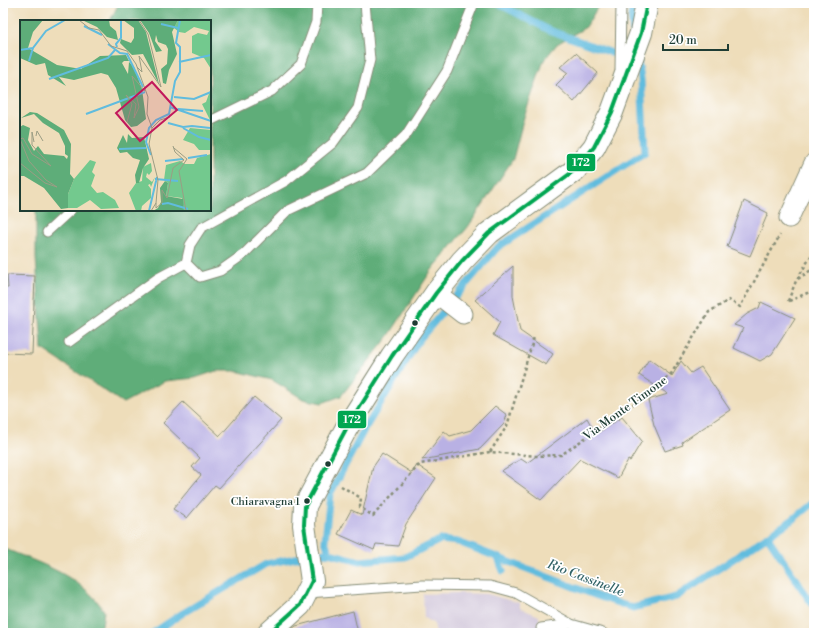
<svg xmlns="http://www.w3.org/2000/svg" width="817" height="636" font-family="'Libre Bodoni',serif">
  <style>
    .industrial { fill: #cbbfd5 }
    .forest { fill: #5ead79; stroke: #3e7556 }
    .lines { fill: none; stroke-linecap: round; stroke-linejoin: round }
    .stream { stroke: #60bcde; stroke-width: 7 }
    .building { fill: #b9b1e4 }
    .lane-casing { stroke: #868d77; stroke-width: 11 }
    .street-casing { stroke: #868d77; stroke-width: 21 }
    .secondary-casing { stroke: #868d77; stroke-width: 24 }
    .path { stroke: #868d77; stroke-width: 2.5; stroke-dasharray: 3 3; stroke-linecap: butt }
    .lane { stroke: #fff; stroke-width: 9 }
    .street { stroke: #fff; stroke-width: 19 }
    .secondary { stroke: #fff; stroke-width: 22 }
    .bus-1-casing { stroke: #fff; stroke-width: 7 }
    .bus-1 { stroke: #00a651; stroke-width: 4 }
    .bus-dot { fill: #1f3d34; stroke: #fff; stroke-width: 1.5 }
    .labels { text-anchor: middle; stroke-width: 3.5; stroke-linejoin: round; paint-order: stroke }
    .bus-label { font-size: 11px; fill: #1f3d34; stroke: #fff; text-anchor: end }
    .street-label { font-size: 12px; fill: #1f3d34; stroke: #fff }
    .water-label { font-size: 13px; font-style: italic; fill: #326367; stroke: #fff }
    .inset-river { fill: none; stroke: #60bcde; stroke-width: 2 }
    .inset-road { fill: none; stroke: #9b9d84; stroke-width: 1 }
    .view { fill: #c2185b; fill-opacity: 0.15; stroke: #c2185b; stroke-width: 2 }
    .inset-edge { fill: none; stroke: #1f3d34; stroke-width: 2 }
    .line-badge { stroke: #fff; stroke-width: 1.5 }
    .badge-label { font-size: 11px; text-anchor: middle; font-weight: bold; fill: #fff }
  </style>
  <rect width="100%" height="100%" fill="#fff"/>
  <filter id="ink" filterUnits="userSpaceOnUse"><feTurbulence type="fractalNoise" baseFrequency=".025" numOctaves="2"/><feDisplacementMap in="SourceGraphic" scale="8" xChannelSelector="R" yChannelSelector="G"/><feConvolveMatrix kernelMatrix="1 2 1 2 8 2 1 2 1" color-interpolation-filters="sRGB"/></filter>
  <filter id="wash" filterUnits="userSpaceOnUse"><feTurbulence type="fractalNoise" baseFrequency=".012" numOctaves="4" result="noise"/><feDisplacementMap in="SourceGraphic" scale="16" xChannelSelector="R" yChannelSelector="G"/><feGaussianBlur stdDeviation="0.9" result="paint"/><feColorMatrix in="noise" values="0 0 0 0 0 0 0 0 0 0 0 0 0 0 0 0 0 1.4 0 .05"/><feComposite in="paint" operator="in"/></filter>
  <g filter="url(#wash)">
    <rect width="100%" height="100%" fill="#eeddba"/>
    <polygon class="industrial" points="455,593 487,594 520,603 520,608 539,616 541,633 436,633 434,624 424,617 423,594"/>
    <g class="forest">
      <polygon points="119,3 600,3 586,27 557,44 544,60 524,117 513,159 468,227 431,271 388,337 341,396 322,403 303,399 272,380 236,371 216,371 195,378 165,381 123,403 42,349 36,258 36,210 210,210 210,21 110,21"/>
      <path d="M3 548C39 563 83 576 104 611L102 625 96 633H3Z"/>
    </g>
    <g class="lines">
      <g class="stream">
        <polyline points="497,3 549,30 623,57"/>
        <polyline points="633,3 631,16 633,31"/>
        <polyline points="767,536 814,607"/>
        <polyline points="329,553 325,540 330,494 363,432 419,340 498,247 645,152 641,78 638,61"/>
        <polyline points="498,558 503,571"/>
        <polyline points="153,633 183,613 266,564 315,554 329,553 360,561 405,557 440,540 458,542 597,596 633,608 676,597 792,520 814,502"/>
      </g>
    </g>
    <g id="blocks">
      <g class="building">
        <polygon points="576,53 598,73 574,102 556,85 568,73 560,67"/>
        <polygon points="744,201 768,213 750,256 727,247"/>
        <polygon points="513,266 513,296 520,331 553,354 546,365 493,335 500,322 475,300"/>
        <polygon points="7,275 35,276 32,354 3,353 4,288 8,288"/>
        <polygon points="761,302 795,318 772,354 760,361 734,348 743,328 734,325 747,314 759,308"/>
        <polygon points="649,359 672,376 681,361 691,373 701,367 730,410 682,442 683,445 665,451 654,425 648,400 668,394 639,375"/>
        <polygon points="254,397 281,420 219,488 215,485 187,518 173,509 201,475 192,467 200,458 163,423 183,402 220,436"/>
        <polygon points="495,406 507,415 504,424 480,449 422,460 444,431 450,436 471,430"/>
        <polygon points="622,417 642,441 630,461 628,460 618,478 580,459 541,500 501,471 521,459 527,463 587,418 596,434"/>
        <polygon points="382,454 412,473 417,465 436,478 406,524 398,546 376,544 374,550 338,534 351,510 362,515 373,467"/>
        <polygon points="353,611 358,633 292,633 292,629 296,626"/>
      </g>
    </g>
  </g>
  <g filter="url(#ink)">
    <use href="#blocks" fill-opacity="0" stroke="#868d77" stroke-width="1"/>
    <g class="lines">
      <g class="lane-casing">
        <g id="lane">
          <polyline points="365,3 370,60 358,108 333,143 286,181 201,228 190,245 186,263 200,277 220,271 244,254 287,211 367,173 406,135 447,71 474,3"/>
          <polyline points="620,69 621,3"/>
          <polyline points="210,121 272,91 301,64 316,22 317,3"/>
          <polyline points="47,232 71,210"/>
          <polyline points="69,342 158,278 186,263"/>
          <polyline points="307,593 422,585 490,586 516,593 571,624 603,633"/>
          <polyline points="541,628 571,624"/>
        </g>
      </g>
      <g class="street-casing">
        <g id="street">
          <polyline points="789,218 814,163"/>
          <polyline points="436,293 463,314"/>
        </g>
      </g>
      <g class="secondary-casing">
        <polyline id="secondary" points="269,633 300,605 312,581 304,525 305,506 346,429 392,356 436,293 462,261 489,233 575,170 594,147 612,112 641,33 647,3"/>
      </g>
      <g class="path">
        <polyline points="798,279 814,268"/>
        <polyline points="788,301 796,281 811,256 814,253"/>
        <polyline points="789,301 814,290"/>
        <polyline points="490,452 507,426 534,337"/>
        <polyline points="341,486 361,498 360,507 373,516 420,464 490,452 536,456 561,455 642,398 671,374 709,312 729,300 740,307 780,235"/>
      </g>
      <use href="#lane" class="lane"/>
      <use href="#street" class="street"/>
      <use href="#secondary" class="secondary"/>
      <g class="bus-1-casing">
        <g id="bus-1">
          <polyline points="312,581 304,525 305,506 346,429 392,356 436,293 462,261 489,233 575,170 594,147 612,112 641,33 647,3"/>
          <polyline points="269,633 300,605 312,581"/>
        </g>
      </g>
      <use href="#bus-1" class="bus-1"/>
    </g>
  </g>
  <g class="bus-dot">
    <circle cx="415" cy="323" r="3.5"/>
    <circle cx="328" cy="464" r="3.5"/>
    <circle cx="307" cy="501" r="3.5"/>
  </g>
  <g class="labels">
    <g class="bus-label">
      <text x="300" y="505">Chiaravagna 1</text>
    </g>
    <g class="street-label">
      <text transform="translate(625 408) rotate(-36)" y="4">Via Monte Timone</text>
    </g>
    <g class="water-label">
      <text transform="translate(586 577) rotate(21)" y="5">Rio Cassinelle</text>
    </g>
  </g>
  <g transform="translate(20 20)">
    <rect width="191" height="191" fill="#eeddba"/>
    <path d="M158 0H191V49L184 38 172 33V16L178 13 187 15 189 11 174 7 165 13 159 12 154 8ZM191 59V130H179L174 124 163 120 170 108 191 110V102L182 84 186 82 190 71ZM191 134V191H164L162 178 146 176 148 163 144 160 146 145 160 141 165 144H174L177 138ZM70 140 76 142 72 152 75 155 71 166 77 173 83 172 95 180 99 188 81 189 70 180 57 188H48V174L54 159ZM131 143 132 151 129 155 127 153 126 157 132 162 135 157 131 167 130 164 128 165 131 169V178L122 186 121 191H116L109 173 116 163 122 161 123 147Z" fill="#73c98e"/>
    <path d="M0 0H23L13 12 8 28 37 45 61 49 80 36 106 35 109 41H104L102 43 108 54 109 42 114 47 122 69 126 99 117 106 111 107 105 100 96 68 88 55 81 53 54 60 39 57 46 66 28 55 25 43 16 45 0 38ZM62 0H89L90 6 96 11 98 20 87 17 77 7ZM103 0H118L126 12 139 64 123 34 112 35 100 23 101 19 111 23 114 18V8ZM120 0H158L152 12 157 34 149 50 146 64 143 63 141 49 147 44 148 29 146 25 138 22 136 15 135 21 142 31 136 32 129 13ZM10 92 17 93 44 110 51 124 50 154 54 159 48 174V188L41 189 24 168 4 156H0V107L3 105 10 108 8 120 14 131 18 126 24 134 44 136 47 139 48 136 45 134V126L39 113 23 103 14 94 1 98ZM108 114 112 118 124 117 129 139 123 148 119 163H116L115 155 120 140 113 138 107 132 100 133 97 128 103 115 107 123ZM145 161 148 163 146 176 163 179 164 191H133L138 188 141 182 140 168Z" fill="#5ead79"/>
    <path class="inset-river" d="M141 4 158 8M64 6 82 15M88 24 100 33 107 34 123 67M97 27 96 24 101 18V0M0 30 13 28M9 41 13 28 26 11 45 0M159 42 191 35M29 59 88 38 95 30M154 77 174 79 191 72M150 87 191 101M158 89 183 91M66 94 125 72M148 103 163 107 172 106 190 108M163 108 179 117 191 120M99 129 126 128M131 135 126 122 129 108 136 100 149 94 155 61 160 52V27L156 23 160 0M168 138 187 135M145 141 163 139M135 159 158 161M142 184 148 183 168 189M129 191 137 157"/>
    <path class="inset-road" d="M59 0 69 8 79 10 91 26 107 31 116 44 128 77 127 94 132 108 129 124 138 160 136 183 131 191M117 47 122 52 119 36 141 67 128 14 119 0M107 102 112 84 106 75 116 84 114 98 119 87 112 56 125 71M132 108 140 100 150 97M16 116 17 111 23 121M154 128 167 139 159 151 166 191M0 143 25 163 37 167 26 160 9 141 0 119 3 118 12 134 31 146 12 125V112L14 122M136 183V188L142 183V170L147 178 153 148 164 140 155 132 153 126"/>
    <path class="view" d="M132 62 157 90 120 121 96 93Z"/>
    <rect width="191" height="191" class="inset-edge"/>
  </g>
  <g class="line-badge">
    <rect x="566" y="153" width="30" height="19" rx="4" fill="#00a651"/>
    <rect x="337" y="410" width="30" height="19" rx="4" fill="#00a651"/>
  </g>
  <g class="badge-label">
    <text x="581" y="166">172</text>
    <text x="352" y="423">172</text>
  </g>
  <rect width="817" height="636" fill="none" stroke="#fff" stroke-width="16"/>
  <path d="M663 44v6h65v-6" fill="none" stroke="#1f3d34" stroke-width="2"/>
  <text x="669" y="44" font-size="12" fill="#1f3d34" stroke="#ffffff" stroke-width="3" paint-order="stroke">20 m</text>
</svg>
